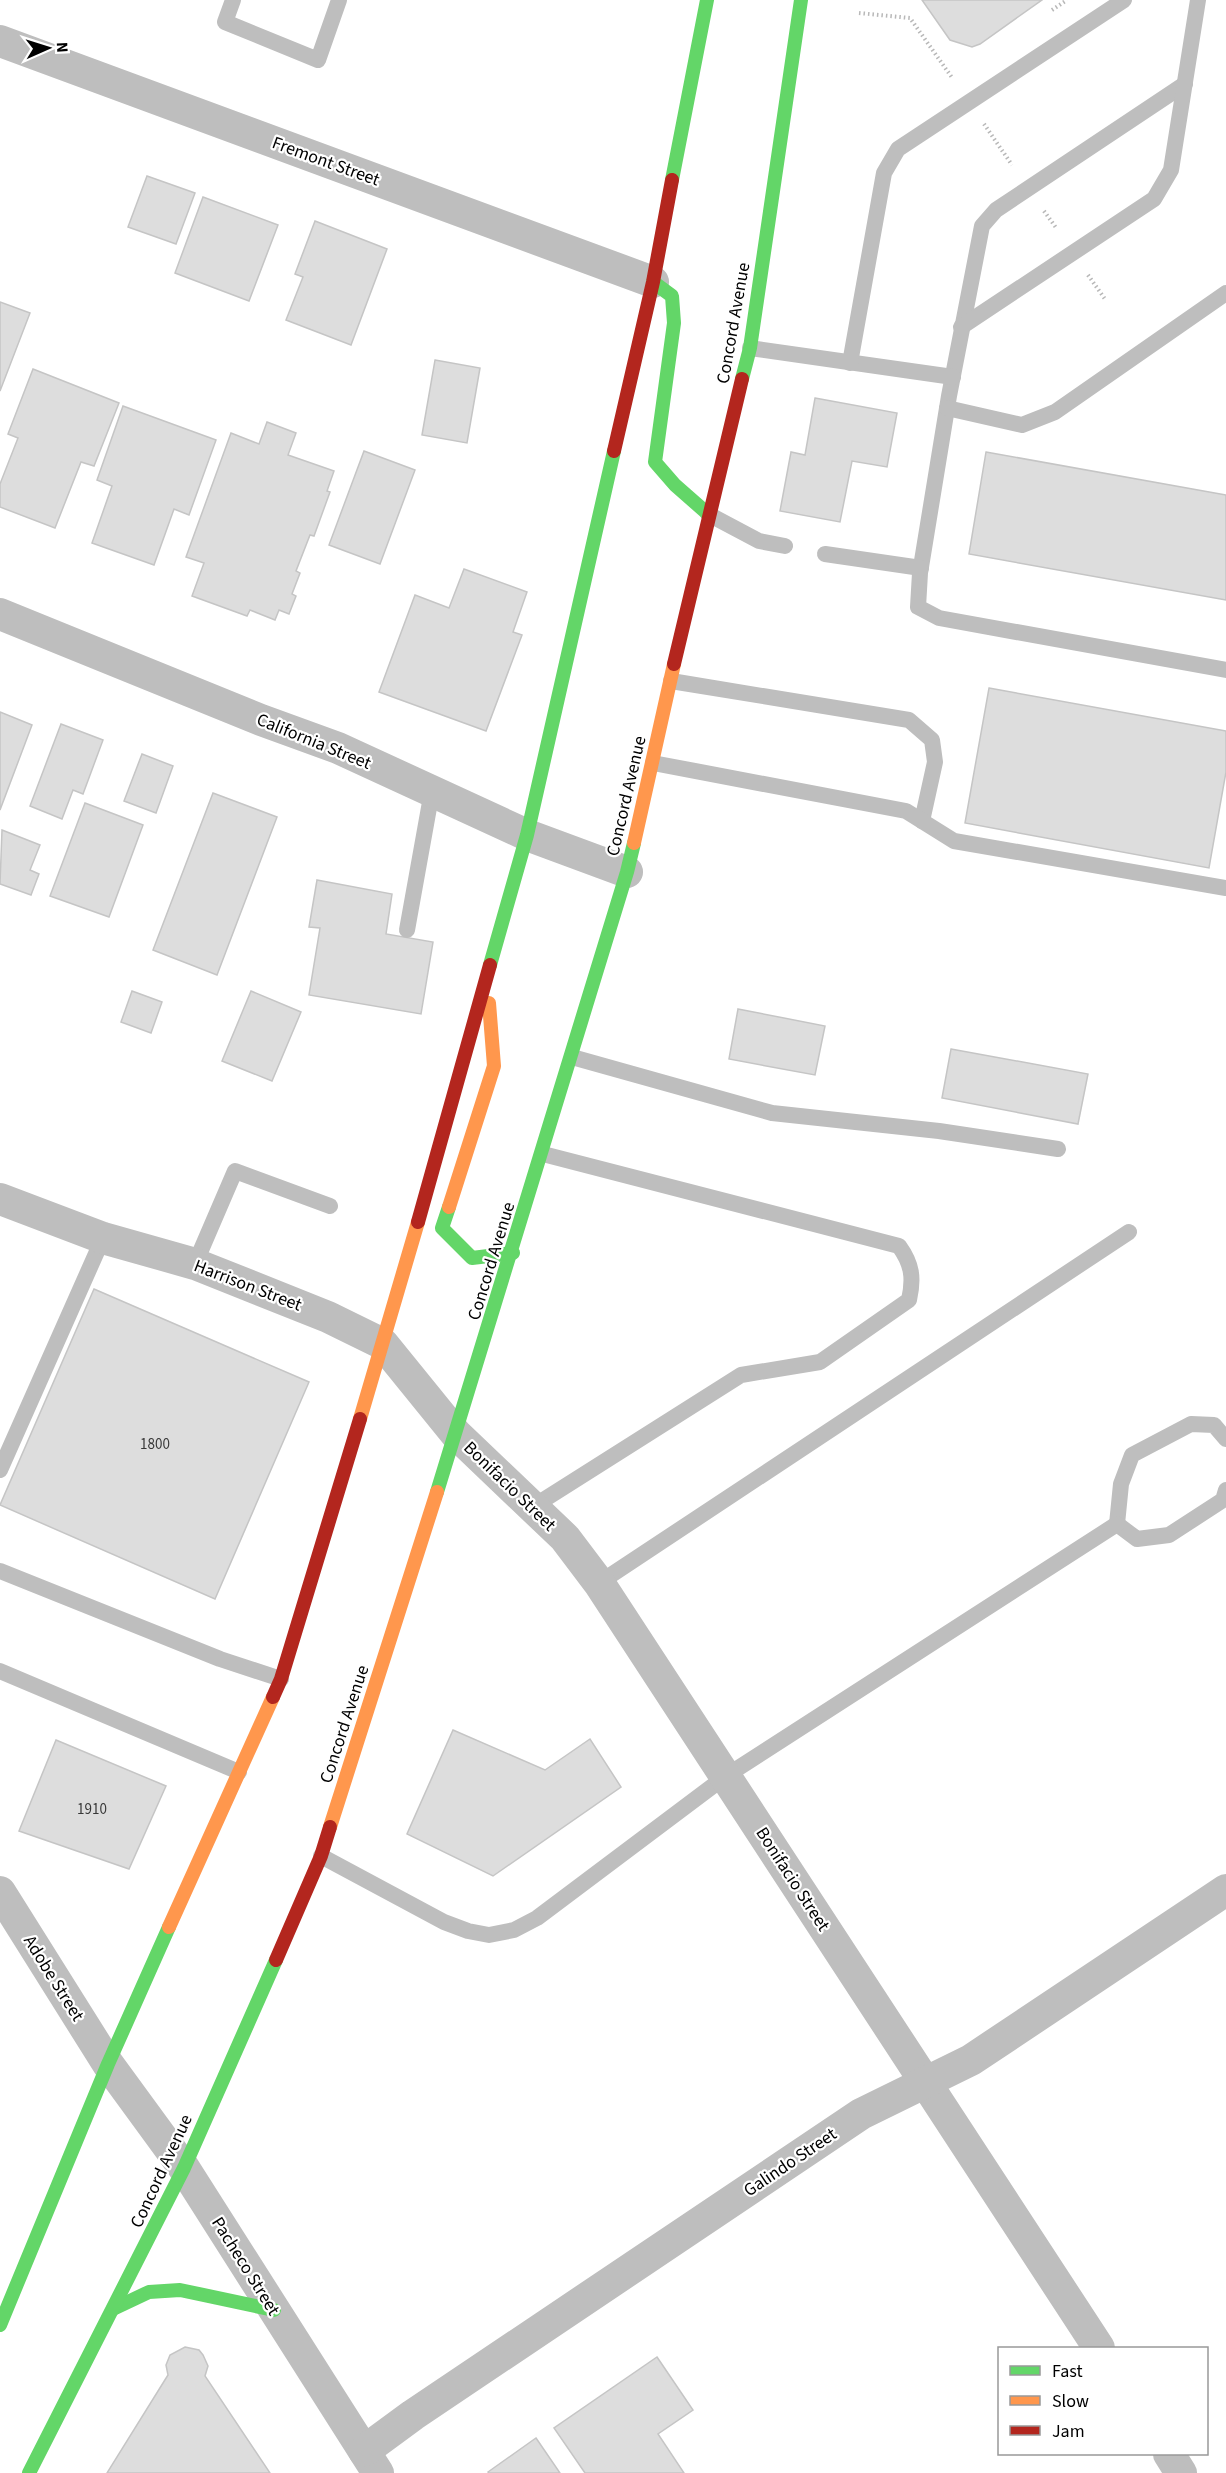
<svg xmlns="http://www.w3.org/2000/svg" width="1226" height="2473" font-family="'Source Sans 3',sans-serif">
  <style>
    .building { fill: #ddd; stroke: #c5c5c5; stroke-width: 1.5 }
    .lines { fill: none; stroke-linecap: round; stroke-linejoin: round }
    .path { stroke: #b8b8b8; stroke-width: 4; stroke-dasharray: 1.5 3; stroke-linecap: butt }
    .lane { stroke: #bebebe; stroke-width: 16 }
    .street { stroke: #bebebe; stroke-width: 32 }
    .fast { stroke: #63d668; stroke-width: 14 }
    .slow { stroke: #ff974d; stroke-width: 14 }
    .jam { stroke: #b3261e; stroke-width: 14 }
    .labels { text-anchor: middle; stroke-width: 4.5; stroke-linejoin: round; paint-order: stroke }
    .number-label { font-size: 15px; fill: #373737 }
    .street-label { font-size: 18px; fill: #000; stroke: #fff }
  </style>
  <rect width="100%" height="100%" fill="#fff"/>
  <g class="building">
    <polygon points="922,0 1042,0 980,44 972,47 950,40"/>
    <polygon points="147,176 195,193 176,244 128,227"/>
    <polygon points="203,197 278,225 249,301 175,273"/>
    <polygon points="315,221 387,249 351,345 286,320 303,277 295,274"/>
    <polygon points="0,302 30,313 0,391"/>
    <polygon points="435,360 480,368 467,443 422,435"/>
    <polygon points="33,369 119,403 94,466 81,462 55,528 0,507 0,484 18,438 8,434"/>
    <polygon points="815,398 897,413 887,467 852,461 840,522 780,511 791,452 805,455"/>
    <polygon points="123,406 216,440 189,515 174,509 154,565 92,543 112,486 97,480"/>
    <polygon points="267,422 296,433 288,455 334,471 327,491 330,492 314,536 310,535 296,571 300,573 292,594 296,596 289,614 279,610 275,620 250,610 247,616 192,596 204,563 186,557 231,433 259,444"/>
    <polygon points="364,451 415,470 380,564 329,545"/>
    <polygon points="986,452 1226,495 1226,600 969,554"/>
    <polygon points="464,569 527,592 513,632 522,635 486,731 379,692 415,595 449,608"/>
    <polygon points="989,688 1226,731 1226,772 1209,868 965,823"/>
    <polygon points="0,712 32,725 0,810"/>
    <polygon points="61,724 103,740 83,794 73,790 62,819 30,806"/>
    <polygon points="142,754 173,766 156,813 124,801"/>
    <polygon points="213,793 277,817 217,975 153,950"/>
    <polygon points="85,803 143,825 109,917 50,896"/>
    <polygon points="2,830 40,845 30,870 39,874 31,895 0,884"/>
    <polygon points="317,880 392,894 386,934 433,942 421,1014 309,995 320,928 309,927"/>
    <polygon points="132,991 162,1002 151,1033 121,1022"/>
    <polygon points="251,991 301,1012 272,1081 222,1061"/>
    <polygon points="738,1009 825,1026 815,1075 729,1059"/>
    <polygon points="951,1049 1088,1074 1078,1124 942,1098"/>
    <polygon points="94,1289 309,1382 215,1599 0,1505"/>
    <polygon points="453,1730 545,1770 590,1739 621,1787 493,1876 407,1834"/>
    <polygon points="56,1740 166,1786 129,1869 19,1831"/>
    <polygon points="185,2347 199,2350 203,2355 208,2366 205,2376 270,2473 107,2473 168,2375 166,2365 170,2355"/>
    <polygon points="657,2357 693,2410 658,2434 684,2473 585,2473 554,2428"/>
    <polygon points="536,2438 560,2473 489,2473 488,2472"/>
  </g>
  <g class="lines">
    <g class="path">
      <polyline points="1052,10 1067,0"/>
      <polyline points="859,13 910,18 953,79"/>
      <polyline points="984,124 1012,165"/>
      <polyline points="1044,211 1057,229"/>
      <polyline points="1088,275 1105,299"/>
    </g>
    <g class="lane">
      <polyline points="233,0 225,22 318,60 339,0"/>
      <polyline points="1185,84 996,210 982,226 949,396 920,573 918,607 939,618 1226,670"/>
      <polyline points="961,327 1154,199 1171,170 1198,0"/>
      <polyline points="750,348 953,377"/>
      <polyline points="850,363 884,173 898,149 1124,0"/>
      <polyline points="947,408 1022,425 1055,412 1226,293"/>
      <polyline points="708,514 759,541 785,546"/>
      <polyline points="825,554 921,568"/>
      <polyline points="671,681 909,720 932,740 935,762 922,821"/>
      <polyline points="653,763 906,811 954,841 1226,888"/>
      <polyline points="407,930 432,791"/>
      <polyline points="572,1057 772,1113 939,1131 1058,1149"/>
      <polyline points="195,1264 235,1171 330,1206"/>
      <polyline points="0,1470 103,1238"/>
      <path d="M534 1506 741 1375 820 1362 909 1300C914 1278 912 1264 899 1246L543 1154"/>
      <polyline points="1117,1524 1121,1484 1132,1455 1191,1424 1214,1425 1226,1439"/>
      <polyline points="1117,1524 1137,1539 1169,1535 1223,1500 1226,1490"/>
      <polyline points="0,1571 220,1659 281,1679"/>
      <polyline points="599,1583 1129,1232"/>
      <polyline points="0,1671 239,1772"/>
      <polyline points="321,1856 444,1922 468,1931 489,1935 514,1930 537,1918 726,1776 1117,1524"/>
    </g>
    <g class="street">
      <polyline points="0,41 653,282"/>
      <polyline points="0,614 261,720 338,748 527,835 627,872"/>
      <polyline points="0,1199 103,1238 195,1264 328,1317 383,1344 456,1434 565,1538 599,1583 1099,2348"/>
      <polyline points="0,1892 108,2064 184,2168 378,2473"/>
      <polyline points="364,2451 413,2415 861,2114 971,2060 1226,1890"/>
      <polyline points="1169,2454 1181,2473"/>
    </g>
    <g class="fast">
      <polyline points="672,180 707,0"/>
      <polyline points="653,282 672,296 674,323 655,462 675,485 708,514"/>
      <polyline points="742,379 750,348 801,0"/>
      <polyline points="490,965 527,835 614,451"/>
      <polyline points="449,1207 442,1228 472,1258 513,1253"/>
      <polyline points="437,1492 627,872 634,843"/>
      <polyline points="113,2309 149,2292 180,2290 274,2310"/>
      <polyline points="0,2325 108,2064 169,1927"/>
      <polyline points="29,2473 184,2168 276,1960"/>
    </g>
    <g class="slow">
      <polyline points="634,843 674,664"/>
      <polyline points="449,1207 494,1066 489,1003"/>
      <polyline points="360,1419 418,1222"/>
      <polyline points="330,1827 437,1492"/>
      <polyline points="169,1927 273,1697"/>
    </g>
    <g class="jam">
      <polyline points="614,451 653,282 672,180"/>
      <polyline points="674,664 742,379"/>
      <polyline points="418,1222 490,965"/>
      <polyline points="273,1697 281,1679 360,1419"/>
      <polyline points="276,1960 321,1856 330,1827"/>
    </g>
  </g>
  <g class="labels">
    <g class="number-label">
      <text x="155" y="1449">1800</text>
      <text x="92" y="1814">1910</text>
    </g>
    <g class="street-label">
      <text transform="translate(326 161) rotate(20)" y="6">Fremont Street</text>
      <text transform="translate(733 323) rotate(-80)" y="6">Concord Avenue</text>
      <text transform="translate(314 741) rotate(22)" y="6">California Street</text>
      <text transform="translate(626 796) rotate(-77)" y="6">Concord Avenue</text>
      <text transform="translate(491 1261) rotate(-73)" y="6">Concord Avenue</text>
      <text transform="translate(248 1285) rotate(21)" y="6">Harrison Street</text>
      <text transform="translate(510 1486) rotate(44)" y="6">Bonifacio Street</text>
      <text transform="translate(344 1724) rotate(-72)" y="6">Concord Avenue</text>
      <text transform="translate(793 1879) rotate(57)" y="6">Bonifacio Street</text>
      <text transform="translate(54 1978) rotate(58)" y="6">Adobe Street</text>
      <text transform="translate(790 2162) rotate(-34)" y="6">Galindo Street</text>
      <text transform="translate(161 2171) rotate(-65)" y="6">Concord Avenue</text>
      <text transform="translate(246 2266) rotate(58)" y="6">Pacheco Street</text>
    </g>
  </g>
  <rect x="998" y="2347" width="210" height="108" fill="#ffffff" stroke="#999999" stroke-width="1.5"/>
  <rect x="1010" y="2366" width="30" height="9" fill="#63d668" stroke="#999999" stroke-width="1.5"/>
  <text x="1052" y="2377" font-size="18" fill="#000000">Fast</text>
  <rect x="1010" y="2396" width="30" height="9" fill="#ff974d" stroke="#999999" stroke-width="1.5"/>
  <text x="1052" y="2407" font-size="18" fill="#000000">Slow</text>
  <rect x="1010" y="2426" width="30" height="9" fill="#b3261e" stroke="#999999" stroke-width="1.5"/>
  <text x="1052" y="2437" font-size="18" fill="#000000">Jam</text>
  <g transform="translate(48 48) rotate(87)" stroke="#ffffff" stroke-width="4.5" paint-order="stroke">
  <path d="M0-4.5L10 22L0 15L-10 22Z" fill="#000000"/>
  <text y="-9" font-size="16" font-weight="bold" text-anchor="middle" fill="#000000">N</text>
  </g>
</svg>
